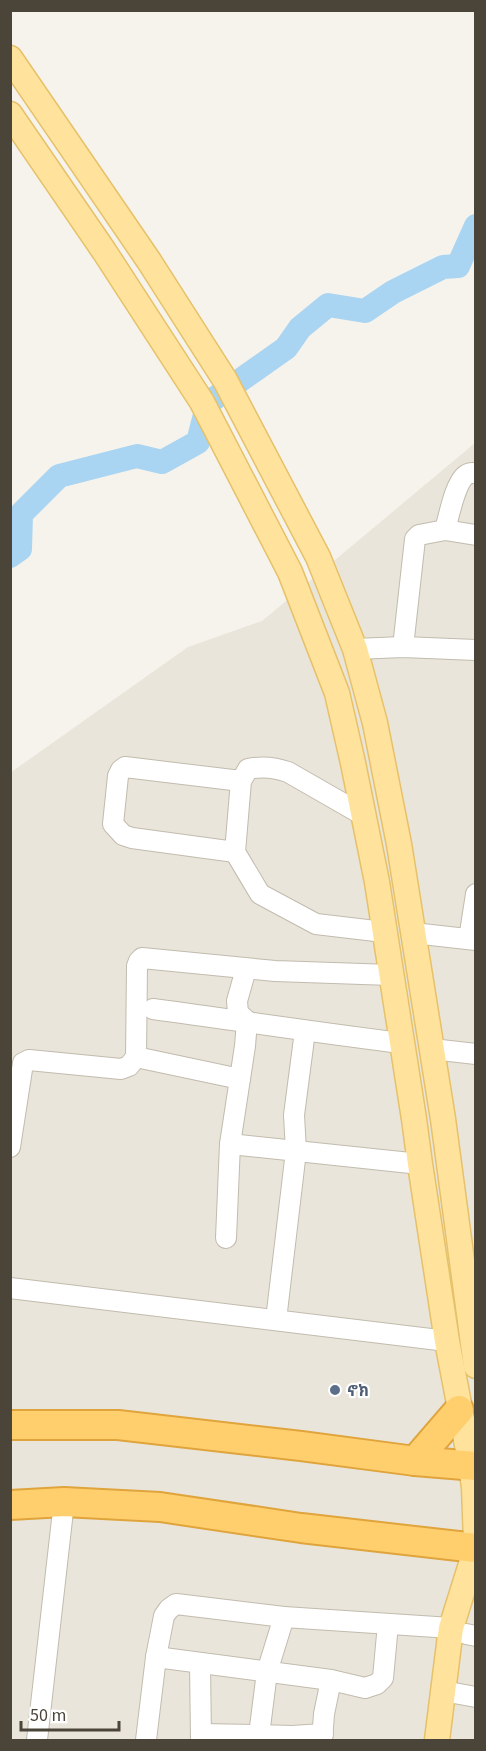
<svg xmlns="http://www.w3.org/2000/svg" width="486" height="1751" font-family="'Source Sans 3','Noto Sans Ethiopic',sans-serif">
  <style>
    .residential { fill: #eae5da }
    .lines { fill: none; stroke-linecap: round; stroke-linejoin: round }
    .river { stroke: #a9d4f2; stroke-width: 24 }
    .minor-casing { stroke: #c2bbae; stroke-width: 22 }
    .major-casing { stroke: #e6c16a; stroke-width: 27 }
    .highway-casing { stroke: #e0a43c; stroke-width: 32 }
    .minor { stroke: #fff; stroke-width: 20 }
    .major { stroke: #ffe39c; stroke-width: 24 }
    .highway { stroke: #ffcf6e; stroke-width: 28 }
    .service-dot { fill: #5c6f8a; stroke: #fff; stroke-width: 2 }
    .labels { text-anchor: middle; stroke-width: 4.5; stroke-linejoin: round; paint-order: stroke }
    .service-label { font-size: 16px; font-weight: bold; fill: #4e5e75; stroke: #fff; text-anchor: start }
  </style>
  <rect width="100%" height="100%" fill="#f6f3ec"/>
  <polygon class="residential" points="475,443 475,1740 11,1740 10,773 188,647 262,621"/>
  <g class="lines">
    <polyline class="river" points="10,556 20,549 21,514 59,476 137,456 162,462 198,442 208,403 286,348 300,328 328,305 365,311 393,292 443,267 458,266 476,226"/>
    <g class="minor-casing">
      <g id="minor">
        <path d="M445 530C449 516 455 483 466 475 470 472 472 473 476 473"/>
        <polyline points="403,647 415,539 419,535 445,530 476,535"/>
        <polyline points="355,649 403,647 476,650"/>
        <path d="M363 815 288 772C274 767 262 766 248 769L241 781 235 852 260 894 316 924 384 932"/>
        <polyline points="235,852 132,838 123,835 113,824 118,776 121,770 125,767 241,781"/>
        <polyline points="413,933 476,940"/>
        <polyline points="469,939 476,894"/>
        <path d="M153 1009C236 1020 319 1033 402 1043"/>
        <polyline points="432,1049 476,1054"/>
        <polyline points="136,1057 240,1079"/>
        <polyline points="230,1144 420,1164"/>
        <polyline points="10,1147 23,1063 29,1060 121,1069 129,1066 136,1057 137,966 139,961 142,958 275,971 391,975"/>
        <polyline points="226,1238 230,1144 245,1046 247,1021 238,1013 237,1001 246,969"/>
        <polyline points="10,1288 447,1341"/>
        <polyline points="276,1320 296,1151 294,1115 305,1031"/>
        <polyline points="284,1617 267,1672 259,1735 292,1736 323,1734"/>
        <polyline points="466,1634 476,1636"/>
        <polyline points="156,1657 331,1680 365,1688 377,1684 383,1678 388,1624"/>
        <polyline points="200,1663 201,1740"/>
        <polyline points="454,1693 476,1697"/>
        <polyline points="201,1734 259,1735"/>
        <polyline points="37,1740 64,1502"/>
        <polyline points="146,1740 156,1657 164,1616 169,1609 176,1604 284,1617 451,1628"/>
        <polyline points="322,1740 324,1714 331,1680"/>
      </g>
    </g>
    <g class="major-casing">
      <g id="major">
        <polyline points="10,58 149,261 225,380 318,557 355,649 375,723 399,844 443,1119 476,1366"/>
        <polyline points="10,114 104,251 202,402 290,572 337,693 353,763 377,882 414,1119 420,1164 447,1341 471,1466 474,1487 476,1541"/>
        <polyline points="437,1740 451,1628 476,1548"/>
      </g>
    </g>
    <g class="highway-casing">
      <g id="highway">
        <polyline points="10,1425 118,1425 301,1446 415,1461 476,1466"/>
        <polyline points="415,1461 459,1410"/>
        <polyline points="10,1505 64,1502 160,1507 301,1528 476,1548"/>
      </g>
    </g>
    <use href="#minor" class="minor"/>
    <use href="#major" class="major"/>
    <use href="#highway" class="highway"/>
  </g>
  <circle class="service-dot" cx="335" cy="1390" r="6"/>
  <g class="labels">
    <g class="service-label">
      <text x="347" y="1396">ኖክ</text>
    </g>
  </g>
  <rect width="486" height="1751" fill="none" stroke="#4b4439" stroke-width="24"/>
  <path d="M21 1721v9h98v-9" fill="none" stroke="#4b4439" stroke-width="3"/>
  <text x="30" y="1721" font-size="18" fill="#4b4439" stroke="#ffffff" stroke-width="4.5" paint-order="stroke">50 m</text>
</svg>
